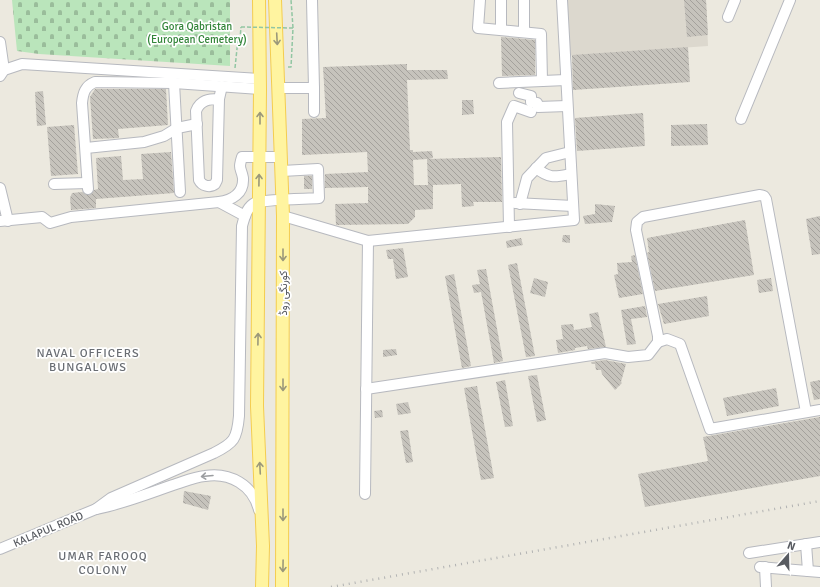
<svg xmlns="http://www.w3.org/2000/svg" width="820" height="587" font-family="Signika,Vazirmatn,sans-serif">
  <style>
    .education { fill: #dcd8ce }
    .cemetery { fill: url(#cemetery-stones) }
    .building { fill: url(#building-back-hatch); fill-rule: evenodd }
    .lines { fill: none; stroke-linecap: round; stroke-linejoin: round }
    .minor-casing { stroke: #b7b9bf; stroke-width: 12 }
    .major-casing { stroke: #f4cd4f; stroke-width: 14 }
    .path { stroke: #92c6a3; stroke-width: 1.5; stroke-dasharray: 4 2; stroke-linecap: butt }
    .minor { stroke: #fff; stroke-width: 10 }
    .major { stroke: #fff4a0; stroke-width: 12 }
    .rail { stroke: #b1b2b2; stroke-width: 2.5; stroke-dasharray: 1 5; stroke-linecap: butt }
    .path-bridge { stroke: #92c6a3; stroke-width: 1.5; stroke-dasharray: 4 2; stroke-linecap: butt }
    .oneway { stroke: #9b987a }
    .oneway2 { stroke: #9b9da0 }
    .labels { text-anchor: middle; stroke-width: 3.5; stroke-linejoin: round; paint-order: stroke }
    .park-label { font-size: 11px; fill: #328539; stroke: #fff }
    .street-label { font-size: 11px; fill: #585b61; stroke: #fff }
    .neighbourhood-label { font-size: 12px; letter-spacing: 1px; fill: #696d73; stroke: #fff }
  </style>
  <defs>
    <pattern id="cemetery-stones" width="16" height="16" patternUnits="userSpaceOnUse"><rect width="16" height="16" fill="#bae5bb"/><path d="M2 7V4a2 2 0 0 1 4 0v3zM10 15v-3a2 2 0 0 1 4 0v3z" fill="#9abd9b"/></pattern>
    <pattern id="building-back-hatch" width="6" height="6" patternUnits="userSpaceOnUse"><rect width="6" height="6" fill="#c6c3bc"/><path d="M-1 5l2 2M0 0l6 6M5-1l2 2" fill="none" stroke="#a4a19c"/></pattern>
  </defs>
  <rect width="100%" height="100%" fill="#ece9df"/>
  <polygon class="education" points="562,0 706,0 708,46 564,56"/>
  <polygon class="cemetery" points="12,0 230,0 230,66 39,54 17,51"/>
  <g class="building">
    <polygon points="684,0 706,0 708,35 687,37"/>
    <polygon points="501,37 535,40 535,75 502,76"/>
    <polygon points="688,47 690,82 573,90 572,55"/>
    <path d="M407 64V70H447L448 79 407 80 410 150H413V152L432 151 433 158 428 159 501 157 502 202H473L474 206 462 207 461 184 433 185V209L415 210V217L408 224 336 225 335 204 368 203V187L325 188V174L368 172 367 152 302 155V119L326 118 323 67ZM427 159 428 185H414L413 160Z"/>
    <polygon points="95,89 166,89 168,125 118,129 119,138 93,139 90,97"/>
    <polygon points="43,91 46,125 37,126 35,92"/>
    <polygon points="462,100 473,100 474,114 462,115"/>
    <polygon points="643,113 645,146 577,151 575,118"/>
    <polygon points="707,124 708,145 671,146 671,125"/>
    <polygon points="74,125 78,174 51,176 47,127"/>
    <polygon points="171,152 174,193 96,199 96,208 71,210 70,198 72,193 82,192 89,195 94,190 98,189 96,158 121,156 123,180 143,179 141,154"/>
    <rect x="304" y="176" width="8" height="13"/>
    <polygon points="595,204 615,206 612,222 585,224 583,216 595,214"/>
    <polygon points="820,216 820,254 812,255 806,219"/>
    <polygon points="745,220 754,275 655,291 647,253 649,252 647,238"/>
    <polygon points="563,235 570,235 570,243 562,242"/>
    <polygon points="521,238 523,245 507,248 506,241"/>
    <polygon points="403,248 408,277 396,279 393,259 388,259 386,250"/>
    <polygon points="635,255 643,294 619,298 614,275 618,274 617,263 632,262 631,256"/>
    <polygon points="517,263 535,356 526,357 508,265"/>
    <polygon points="486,269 503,361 494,363 481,292 474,293 472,285 480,284 477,270"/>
    <polygon points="454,274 471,366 462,368 445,276"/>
    <polygon points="534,278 548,282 545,297 530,293"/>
    <polygon points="771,278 773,291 759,293 757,280"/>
    <polygon points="707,296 709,316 664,324 658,304"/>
    <polygon points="645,306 647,317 631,319 636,344 627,345 621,310"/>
    <polygon points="598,312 606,347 588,349 587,346 575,348 575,350 558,353 556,340 563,339 561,325 573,324 574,330 592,327 589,314"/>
    <polygon points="396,349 397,355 383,357 383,350"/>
    <polygon points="605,360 626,364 621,382 622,383 615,390 602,374 601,370 596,370 595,364 592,364 591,362"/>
    <polygon points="537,375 546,420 537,422 528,376"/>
    <polygon points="505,380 513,426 505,427 496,382"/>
    <polygon points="820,380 820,399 814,400 810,382"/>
    <polygon points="477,386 494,478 481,480 464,388"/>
    <polygon points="776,388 779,406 727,416 723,398"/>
    <polygon points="408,402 411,413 398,415 396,404"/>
    <polygon points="382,410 383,417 375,418 374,411"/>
    <polygon points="820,417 820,476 645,507 638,474 708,461 703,437"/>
    <polygon points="408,430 413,462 406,463 400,431"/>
    <polygon points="184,491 211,496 208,510 183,503"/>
  </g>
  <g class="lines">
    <g class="minor-casing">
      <g id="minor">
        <polyline points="312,0 314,88"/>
        <polyline points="480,0 478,28 541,34 542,81"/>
        <polyline points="728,17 735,0"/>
        <polyline points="501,30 501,0"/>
        <polyline points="524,32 524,0"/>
        <polyline points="0,42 4,70"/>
        <polyline points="0,76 4,70 22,64 260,79"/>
        <polyline points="174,83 180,192"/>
        <polyline points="499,83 566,80"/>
        <polyline points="279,88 314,88 314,112"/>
        <polyline points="519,93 531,96 531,102 537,103 538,107 567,106"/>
        <path d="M219 99C209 99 200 100 196 111L199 180C202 186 210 188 215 184L217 180 219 99 222 86"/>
        <polyline points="741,119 790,0"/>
        <polyline points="86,148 144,142 164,136 177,128 197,124"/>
        <path d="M536 168C550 179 555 177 571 174"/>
        <polyline points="54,184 87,183"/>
        <polyline points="0,188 8,221"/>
        <path d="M88 189 82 103C83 93 85 86 95 82L174 83 260 89"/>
        <polyline points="219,202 245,216"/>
        <polyline points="515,203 573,206"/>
        <polyline points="520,204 527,178 546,158 570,152"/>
        <polyline points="283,216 368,241 574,220 562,0"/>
        <path d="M0 221 42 217 50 223 71 217 219 202C232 200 244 194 243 178 241 167 238 170 242 157H281"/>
        <polyline points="509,227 507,122 514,106 531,112"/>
        <polyline points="658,342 667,339 680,344 710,429 820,410"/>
        <polyline points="366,389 605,353 628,357 648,355 658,342 658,336 636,230 637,222 643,217 760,195 764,196 766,199 806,412"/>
        <polyline points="365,494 368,241"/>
        <path d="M96 509 111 498 214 453C234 443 237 439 239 416L242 226C244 219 246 209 253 204 260 199 307 199 319 198L318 169 282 171"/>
        <polyline points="806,544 808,571"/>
        <path d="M0 549 96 509C122 504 147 494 173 485 183 482 194 477 205 476 230 472 253 485 259 510"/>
        <polyline points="749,553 820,542"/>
        <polyline points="760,567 820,572"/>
        <polyline points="765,567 766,587"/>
      </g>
    </g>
    <g class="major-casing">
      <g id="major">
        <polyline points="259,0 260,89 257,406 263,546 262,587"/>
        <polyline points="275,0 283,216 282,587"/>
      </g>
    </g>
    <g class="path">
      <polyline points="288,67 291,67 293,28 291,0"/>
      <polyline points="235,68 238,39 240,39 241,27"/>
    </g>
    <use href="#minor" class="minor"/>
    <use href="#major" class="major"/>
    <polyline class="rail" points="331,587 820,501"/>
    <polyline class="path-bridge" points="241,27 293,28"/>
  </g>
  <defs><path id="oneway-shaft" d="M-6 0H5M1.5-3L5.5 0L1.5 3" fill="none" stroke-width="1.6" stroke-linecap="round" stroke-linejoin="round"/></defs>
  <g class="oneway">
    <use href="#oneway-shaft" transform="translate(277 39) rotate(87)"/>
    <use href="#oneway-shaft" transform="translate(260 118) rotate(-90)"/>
    <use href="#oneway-shaft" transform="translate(259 180) rotate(-89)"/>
    <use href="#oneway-shaft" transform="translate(283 255) rotate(90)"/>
    <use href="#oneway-shaft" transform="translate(258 339) rotate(-89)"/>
    <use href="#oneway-shaft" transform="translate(283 385) rotate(90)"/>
    <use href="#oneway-shaft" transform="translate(260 468) rotate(-93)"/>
    <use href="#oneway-shaft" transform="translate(283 515) rotate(90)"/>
    <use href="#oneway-shaft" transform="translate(283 566) rotate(91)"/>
  </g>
  <use class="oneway2" href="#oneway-shaft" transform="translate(207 476) rotate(175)"/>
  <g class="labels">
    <g class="park-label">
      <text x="197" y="30">Gora Qabristan<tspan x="197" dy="13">(European Cemetery)</tspan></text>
    </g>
    <g class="street-label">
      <text transform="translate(283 293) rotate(-90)" y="4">کورنگی روڈ</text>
      <text transform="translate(48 529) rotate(-23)" y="4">KALAPUL ROAD</text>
    </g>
    <g class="neighbourhood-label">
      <text x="88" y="357">NAVAL OFFICERS<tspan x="88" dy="14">BUNGALOWS</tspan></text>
      <text x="103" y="560">UMAR FAROOQ<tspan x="103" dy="14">COLONY</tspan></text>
    </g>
  </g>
  <g transform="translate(788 555) rotate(20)" stroke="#ffffff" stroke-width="3" paint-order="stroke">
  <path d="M0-3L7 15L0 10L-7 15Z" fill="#585b61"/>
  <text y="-6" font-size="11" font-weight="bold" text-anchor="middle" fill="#585b61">N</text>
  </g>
</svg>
